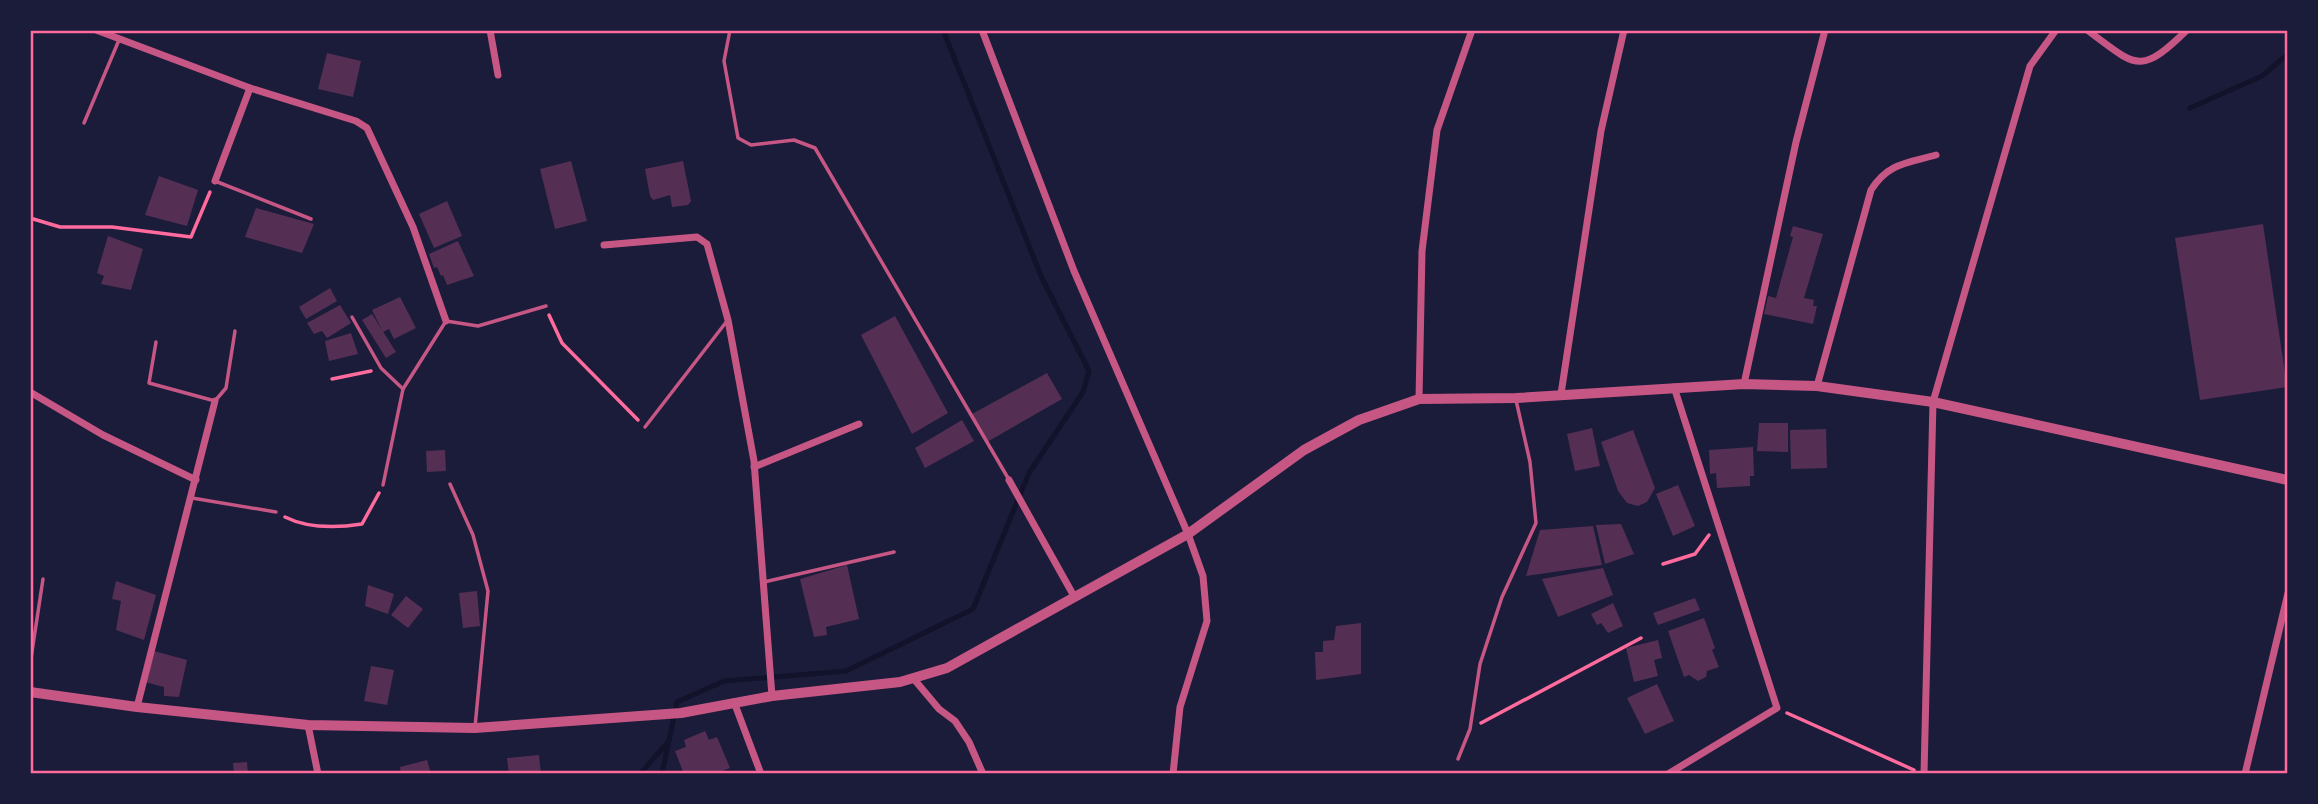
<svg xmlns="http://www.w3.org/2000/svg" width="2318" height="804" font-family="'Titillium Web',sans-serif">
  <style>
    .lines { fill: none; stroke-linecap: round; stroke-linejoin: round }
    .stream { stroke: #12122b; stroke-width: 5 }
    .building { fill: #542f53 }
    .path { stroke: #ff6b9d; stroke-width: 3.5 }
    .service { stroke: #c65784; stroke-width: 3.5 }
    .minor { stroke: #c65784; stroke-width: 7 }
    .tertiary { stroke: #c65784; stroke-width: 10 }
    .neatline { fill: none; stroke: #ff6b9d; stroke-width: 2.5 }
  </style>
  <rect width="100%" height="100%" fill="#1b1b3a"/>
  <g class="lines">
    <g class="stream">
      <polyline points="2190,108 2262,76 2288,54"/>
      <polyline points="640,774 668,742"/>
      <polyline points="662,774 677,702 724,681 846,671 973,609 1029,473 1083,392 1089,371 1041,276 943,30"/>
    </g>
  </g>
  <g class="building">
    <polygon points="327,53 361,61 353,97 318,89"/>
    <polygon points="571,161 587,221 555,229 540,169"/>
    <polygon points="683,161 691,201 688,205 672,207 670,195 653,200 650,196 645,169"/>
    <polygon points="159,176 198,190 187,226 145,215"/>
    <polygon points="447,201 462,236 434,248 419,214"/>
    <polygon points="256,208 314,224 302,253 245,237"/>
    <polygon points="2263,224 2287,387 2200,400 2175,238"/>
    <polygon points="1793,226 1823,234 1804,298 1814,300 1813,306 1817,306 1813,324 1764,314 1768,296 1776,298 1793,237 1790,236"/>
    <polygon points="108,236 143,249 131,290 101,284 104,276 97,273"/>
    <polygon points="458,241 474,276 447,285 443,275 441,276 437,267 434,268 429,254"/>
    <polygon points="330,288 337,301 306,319 299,307"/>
    <polygon points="400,297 416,328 394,339 389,329 383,332 372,310"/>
    <polygon points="340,305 351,323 327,338 322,331 314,334 307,323"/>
    <polygon points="372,314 396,352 386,358 362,320"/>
    <polygon points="895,316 948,413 912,434 861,335"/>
    <polygon points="351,333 358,354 329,361 325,341"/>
    <polygon points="1047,373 1062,399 987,442 972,414"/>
    <polygon points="962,420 974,441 925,468 915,448"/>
    <polygon points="1759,423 1788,423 1788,452 1757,451"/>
    <polygon points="1592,428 1600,466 1575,471 1567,434"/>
    <polygon points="1826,429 1827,468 1791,469 1790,430"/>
    <polygon points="1633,430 1655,488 1647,502 1638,506 1627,503 1618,491 1601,442"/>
    <polygon points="1753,447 1754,476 1750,476 1750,486 1717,488 1716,473 1710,474 1709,450"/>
    <polygon points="445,450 446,471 427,472 426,451"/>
    <polygon points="1678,485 1695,526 1673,536 1656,494"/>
    <polygon points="1621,524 1634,554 1605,564 1596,525"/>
    <polygon points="1593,526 1602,565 1526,576 1540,530"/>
    <polygon points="847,565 859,619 826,627 827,635 814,637 800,579"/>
    <polygon points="1603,568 1613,595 1558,617 1542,579"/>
    <polygon points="116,581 156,595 144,640 116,630 121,601 112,599"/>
    <polygon points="368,585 394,594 388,614 365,606"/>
    <polygon points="477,591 480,626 463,628 459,593"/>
    <polygon points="406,596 423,609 408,628 391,615"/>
    <polygon points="1695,598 1700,610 1658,625 1653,613"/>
    <polygon points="1613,603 1623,626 1608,633 1601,623 1597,625 1591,614"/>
    <polygon points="1704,618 1715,648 1712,650 1719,667 1707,671 1706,677 1698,681 1689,675 1684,677 1668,631"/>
    <polygon points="1361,623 1361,674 1316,680 1315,652 1323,652 1323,641 1334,640 1336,626"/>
    <polygon points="1658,640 1662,658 1654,660 1658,676 1634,682 1626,648"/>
    <polygon points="154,651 187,660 179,697 164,696 164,687 145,682"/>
    <polygon points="371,666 394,670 387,705 364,701"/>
    <polygon points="1657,684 1674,721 1645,734 1627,698"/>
    <polygon points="705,731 709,740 717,737 730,768 714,774 684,774 675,751 686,747 684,740"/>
    <polygon points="539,755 541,774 509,774 507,758"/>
    <polygon points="427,760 431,774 401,774 400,767"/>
    <polygon points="247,762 248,774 234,774 233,763"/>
  </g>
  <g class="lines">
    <g class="path">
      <polyline points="30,218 60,227 112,227 191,237 210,192"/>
      <polyline points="549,315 562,343 638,420"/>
      <polyline points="332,379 371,371"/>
      <path d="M285 517C307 528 337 528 362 524L379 493"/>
      <polyline points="1663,564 1695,554 1709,535"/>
      <polyline points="1787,713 1914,770"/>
      <polyline points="1481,723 1641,638"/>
    </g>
    <g class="service">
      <polyline points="730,30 724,61 738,138 751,145 794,140 815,148 1008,478"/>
      <polyline points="84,123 119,40"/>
      <polyline points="215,181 311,219"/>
      <polyline points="352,317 381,368 403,389"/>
      <polyline points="156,342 149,383 215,401 226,388 235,331"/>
      <polyline points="645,427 727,321"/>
      <polyline points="450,484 473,535 488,591 475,727"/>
      <polyline points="383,485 403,389 446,321 478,326 546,306"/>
      <polyline points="192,498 276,512"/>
      <polyline points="764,582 894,552"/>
      <polyline points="30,665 43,579"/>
      <polyline points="1458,759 1470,729 1480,664 1502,597 1536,523 1530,462 1516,400"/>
    </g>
    <g class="minor">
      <polyline points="96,30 250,88 356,121 367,128 413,227 446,321"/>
      <polyline points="490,30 498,75"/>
      <polyline points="982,30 1074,271 1188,534 1203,576 1207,621 1180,707 1173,774"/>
      <path d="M2087 30C2136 66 2139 77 2187 30"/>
      <polyline points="215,181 250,88"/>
      <polyline points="604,245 697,237 707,244 728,320 754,461 772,696"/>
      <polyline points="1744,384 1796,142 1824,34"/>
      <path d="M1817 386 1871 190C1888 163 1907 163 1936 155"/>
      <polyline points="30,392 103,435 196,480"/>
      <polyline points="1561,394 1601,131 1624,30"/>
      <polyline points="1419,399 1422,251 1437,130 1472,30"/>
      <polyline points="754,467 859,424"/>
      <polyline points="1009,480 1075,598"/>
      <polyline points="913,678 939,709 955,721 969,742 983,774"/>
      <polyline points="734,702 761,774"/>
      <polyline points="137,707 215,401"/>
      <polyline points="308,725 318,774"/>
      <polyline points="1668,774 1777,708 1674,387"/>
      <polyline points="1924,774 1933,402 2030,66 2056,30"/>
      <polyline points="2245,774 2288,593"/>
    </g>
    <polyline class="tertiary" points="30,692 137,707 308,725 475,728 681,713 772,696 900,682 947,668 1188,534 1304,450 1359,420 1419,399 1516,398 1744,384 1817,386 1933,402 2288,480"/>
  </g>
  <rect width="2318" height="804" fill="none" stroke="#1b1b3a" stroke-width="63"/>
  <rect x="32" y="32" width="2254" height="740" class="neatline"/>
</svg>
